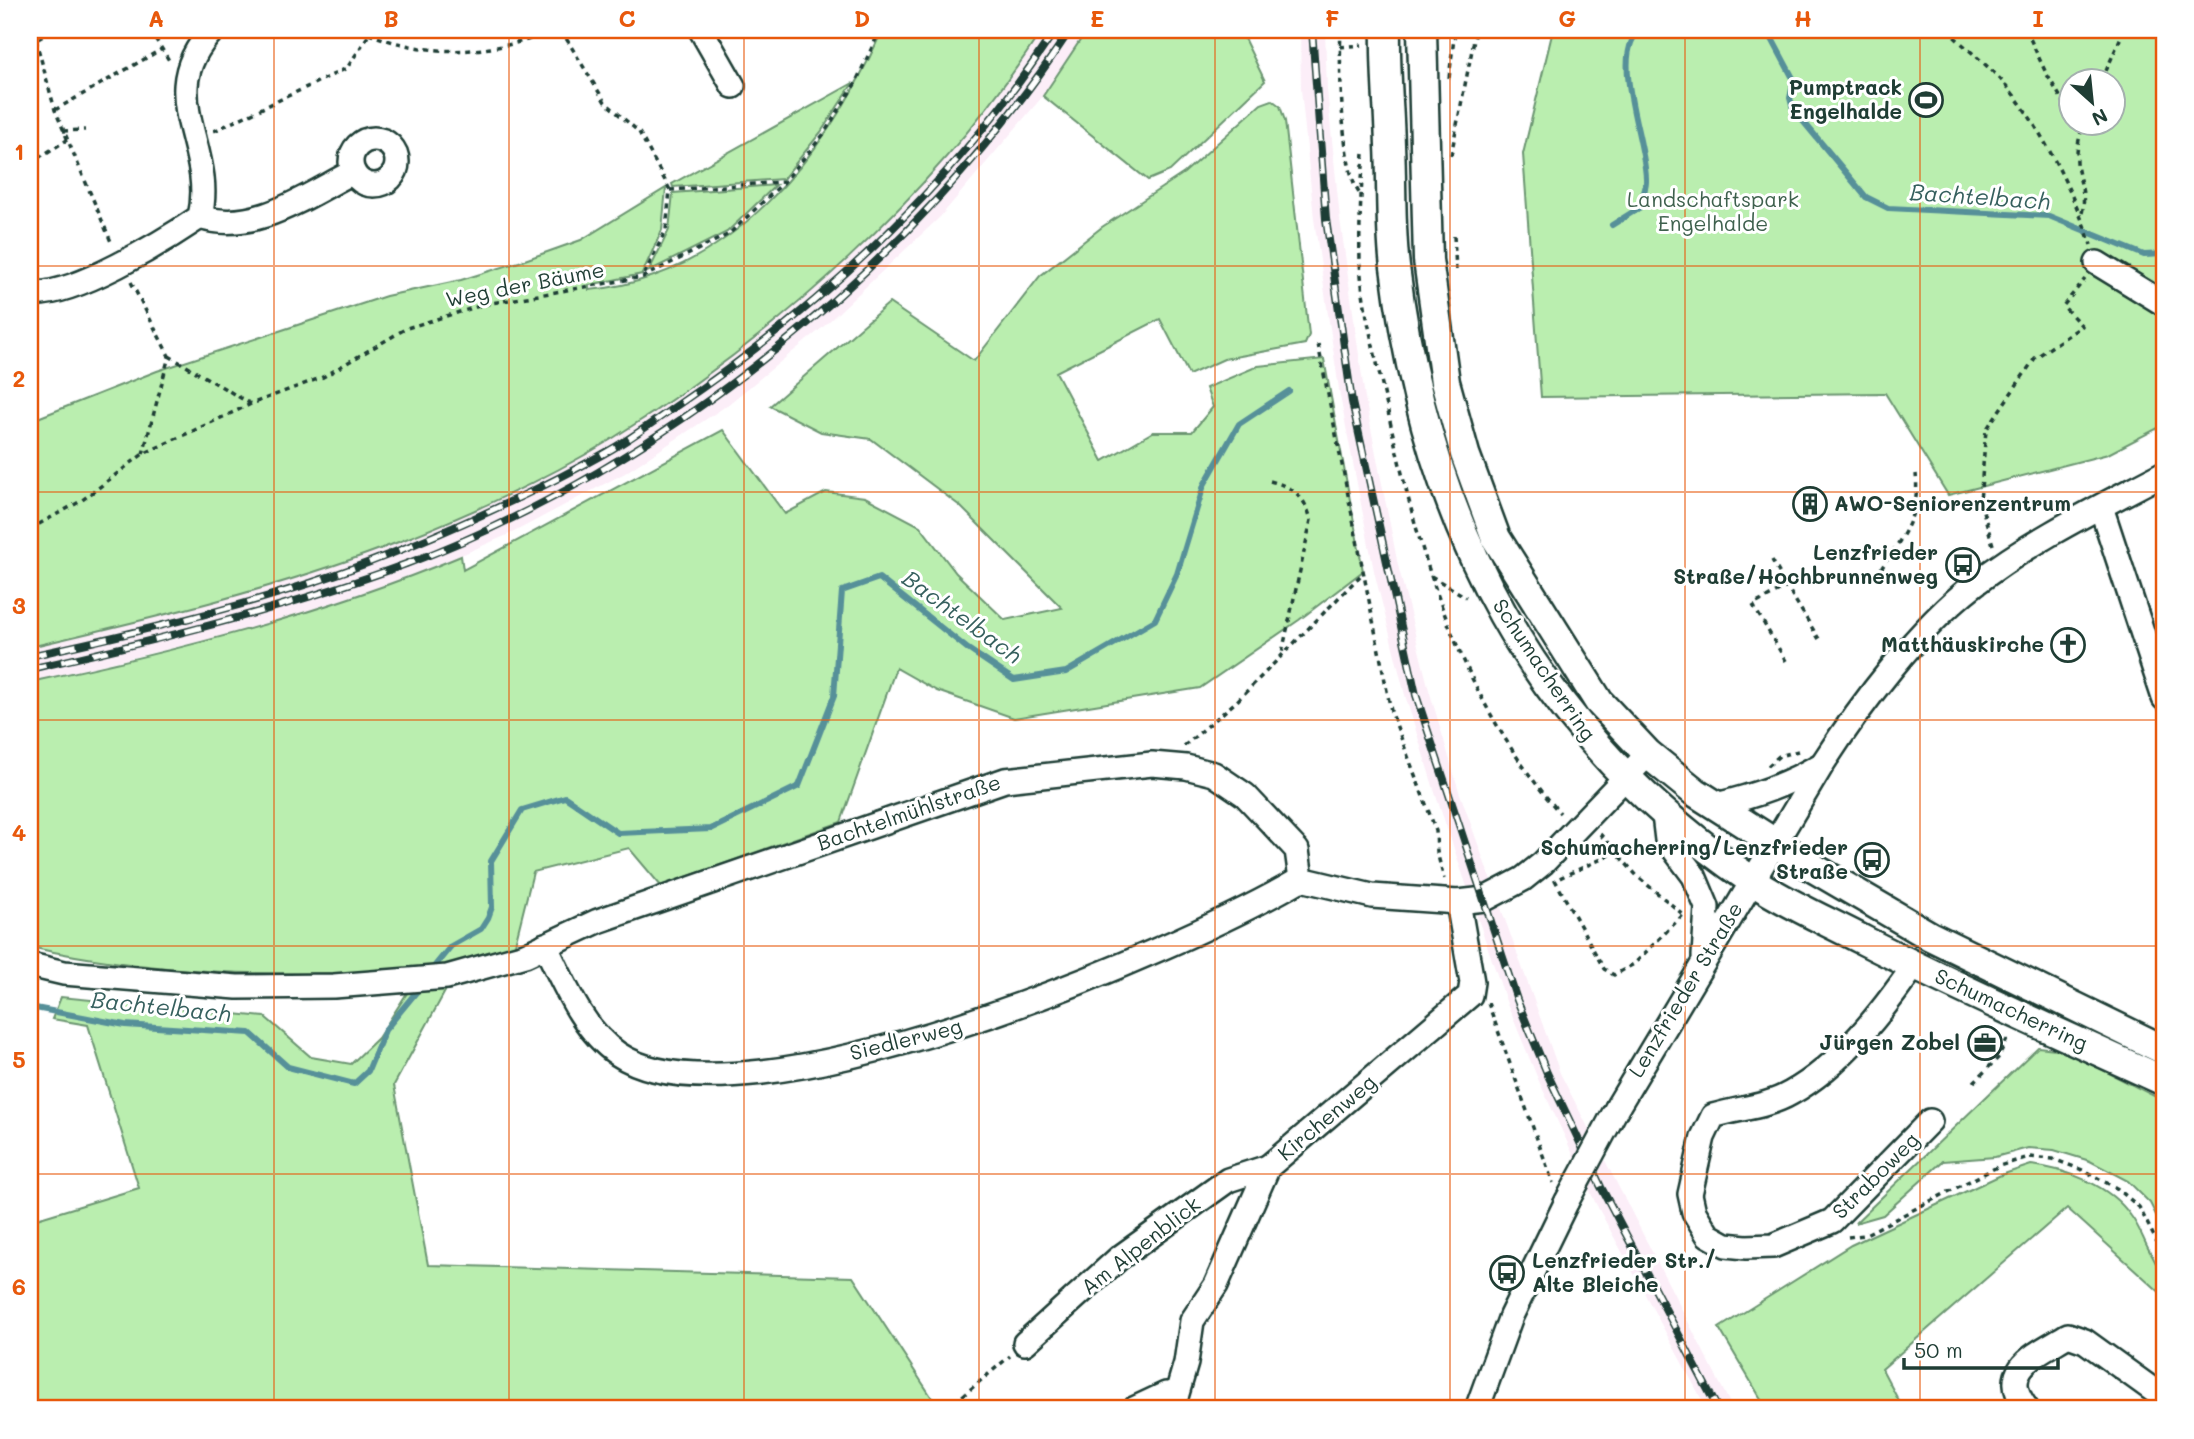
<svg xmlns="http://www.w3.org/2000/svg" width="2194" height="1439" font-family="Mali,sans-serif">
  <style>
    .built { fill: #fceef8 }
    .green { fill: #baeeaf; stroke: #6c9672; stroke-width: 2; fill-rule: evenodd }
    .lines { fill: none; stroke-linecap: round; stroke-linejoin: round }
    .stream { stroke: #579099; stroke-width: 6 }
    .minor-casing { stroke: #1f3d34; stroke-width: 28 }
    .major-casing { stroke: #1f3d34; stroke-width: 33 }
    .path { stroke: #1f3d34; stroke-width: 3.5; stroke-dasharray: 5 5; stroke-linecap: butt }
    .minor { stroke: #fff; stroke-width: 23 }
    .major { stroke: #fff; stroke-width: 28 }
    .rail-casing { stroke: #1f3d34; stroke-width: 8 }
    .rail { stroke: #fff; stroke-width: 5; stroke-dasharray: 16; stroke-linecap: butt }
    .minor-bridge-casing { stroke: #1f3d34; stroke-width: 28; stroke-linecap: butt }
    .minor-bridge { stroke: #fff; stroke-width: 23 }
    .grid { fill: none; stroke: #e8590c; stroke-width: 2; stroke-opacity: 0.55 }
    .labels { text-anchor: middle; stroke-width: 6; stroke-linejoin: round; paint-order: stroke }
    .poi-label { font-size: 21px; font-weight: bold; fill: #1f3d34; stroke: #fff; text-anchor: end }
    .park-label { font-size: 21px; fill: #3e604d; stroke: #fff }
    .street-label { font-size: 21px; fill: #1f3d34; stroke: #fff }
    .water-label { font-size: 23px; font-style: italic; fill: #36605e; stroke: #fff }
    .neatline { fill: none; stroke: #e8590c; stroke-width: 2.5 }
    .grid-label { font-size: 23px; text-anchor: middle; font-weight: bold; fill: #e8590c }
  </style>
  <rect width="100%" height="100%" fill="#fff"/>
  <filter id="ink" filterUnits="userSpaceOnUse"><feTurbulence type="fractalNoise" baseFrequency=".0143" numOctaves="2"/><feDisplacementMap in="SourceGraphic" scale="14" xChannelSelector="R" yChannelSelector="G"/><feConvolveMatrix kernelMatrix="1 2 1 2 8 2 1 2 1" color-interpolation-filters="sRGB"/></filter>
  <g filter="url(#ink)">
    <g class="built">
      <polygon points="1042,30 1087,30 1043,96 940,217 822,328 726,406 625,473 514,532 411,577 260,627 30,682 30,647 253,591 399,542 497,500 609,441 710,372 801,300 914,193 1016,70"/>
      <polygon points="1300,30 1325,30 1327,90 1340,219 1365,398 1398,565 1429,690 1459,791 1560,1073 1733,1409 1707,1409 1595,1202 1538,1079 1506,1001 1436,796 1405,695 1374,571 1340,396 1314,219 1301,89"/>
    </g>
    <g class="green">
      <path d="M888 30H1042C937 193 775 338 610 440 545 480 472 513 401 541 281 588 154 618 30 647V421L157 371 386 296 461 280 519 262 581 240 666 188 662 230 642 274 589 285V290C730 278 827 154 881 33Z"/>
      <polygon points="1087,30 1240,30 1265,81 1170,171 1148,180 1043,96"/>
      <path d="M1553 30H2164V425L2108 454 1948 495 1885 393 1541 397 1523 154ZM2072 80H2114V122H2072Z"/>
      <polygon points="853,83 821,132 783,179 673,187 672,184"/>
      <path d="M1272 100 1280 106 1285 121 1309 335 1305 344 1224 359 1189 375 1160 319 1056 372 1103 461 1153 432H1192L1213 407 1206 388 1258 366 1324 359 1363 571 1299 620 1200 688 1014 718 937 691 896 668 841 822 661 886 629 848 533 872 513 952C481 971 434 969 398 971 274 977 151 974 30 947V682C176 651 323 614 461 556L463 570 723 430 785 514 826 492 865 497 920 526 956 573 1005 620 1062 608 960 506 871 439 821 432 770 406 889 303 974 361 1040 276 1102 227 1184 173 1261 104Z"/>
      <polygon points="776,185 727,232 649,271 669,230 673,193"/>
      <polygon points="448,986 394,1085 428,1265 853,1277 938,1407 935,1409 30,1409 30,1221 139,1188 88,1025 52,1019 61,997 265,1017 311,1057 351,1064 378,1038 409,990"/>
      <polygon points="2038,1047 2064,1050 2164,1101 2164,1231 2150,1203 2128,1181 2090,1161 2054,1150 2028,1148 1995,1157 1943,1161 1883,1215 1855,1223"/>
      <path d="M2031 1165C2066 1169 2110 1185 2131 1216 2139 1226 2143 1239 2149 1250 2158 1266 2164 1277 2164 1296L2067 1208 1882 1369 1903 1409H1767L1719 1328 1851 1245 2001 1175Z"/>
    </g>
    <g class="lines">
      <g class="stream">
        <polyline points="1764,30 1770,35 1794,80 1790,98 1793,109 1866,197 1888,208 2049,216 2144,255 2164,254"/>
        <path d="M1612 225 1639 208C1641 200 1646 190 1646 182 1648 146 1608 56 1640 30"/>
        <polyline points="429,973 451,946 481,929 488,918 492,907 491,861 522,810 565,797 618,833 711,829 799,786 834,696 842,591 879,578 968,649 1014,680 1066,672 1155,620 1177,574 1204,485 1239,424 1289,391"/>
        <polyline points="30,1007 125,1025 250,1033 288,1067 354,1084 368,1071 385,1030 422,985"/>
      </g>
      <g class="minor-casing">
        <g id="minor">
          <polyline points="701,30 733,86"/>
          <circle cx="374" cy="162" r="23"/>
          <path d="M200 217C254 235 307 195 353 172"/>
          <polyline points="2097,263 2164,304"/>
          <path d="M30 293C70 299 166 240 200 217 217 146 151 94 213 30"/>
          <polyline points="2101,507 2164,698"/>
          <path d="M1716 805C1755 796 1786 785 1821 765"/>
          <polyline points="1664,815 1667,840 1694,876 1707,907 1704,956"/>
          <path d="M545 945C563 981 582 1030 618 1054 743 1138 1179 951 1301 879"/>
          <polyline points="30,965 64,973 237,987 334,986 447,977 525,955 598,921 1005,780 1152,764 1186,767 1214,774 1245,795 1297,850 1301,879 1372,896 1458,902 1485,899 1523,879 1543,863 1648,754"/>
          <path d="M1914 966C1882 1012 1841 1065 1791 1093 1767 1107 1739 1108 1713 1116L1703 1137 1690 1194 1694 1212 1708 1235 1726 1245 1746 1247 1773 1246 1832 1221 1930 1121"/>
          <path d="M1618 1106 1823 763C1861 704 1919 627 1975 584 2033 539 2100 507 2164 473"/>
          <polyline points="1025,1343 1119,1258 1228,1180 1268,1167"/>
          <polyline points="1176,1397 1186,1363 1192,1321 1216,1285 1268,1167 1470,995 1472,982 1458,902"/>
          <polyline points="1134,1409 1166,1394 1176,1397"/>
          <polyline points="1477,1409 1511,1316 1567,1201"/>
          <path d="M2027 1409C1996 1369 2037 1354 2068 1335L2085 1341 2164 1398"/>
        </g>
      </g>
      <g class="major-casing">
        <g id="major">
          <path d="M1386 30C1385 68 1389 107 1390 145 1392 185 1390 227 1395 267 1426 524 1534 733 1751 880 1787 904 1827 921 1865 941 1963 991 2064 1035 2164 1081"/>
          <polyline points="1422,30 1428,260 1445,382 1465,454 1496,538 1599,702 1648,754 1695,792 1817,870 1930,936 2164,1050"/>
        </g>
      </g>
      <g class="path">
        <polyline points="33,30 55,110 112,244"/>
        <polyline points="150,30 170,62"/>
        <path d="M359 30C429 59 488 56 557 30"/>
        <polyline points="561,30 605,102 639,132 670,190 666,230 644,275"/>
        <path d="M1341 30C1339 62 1341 171 1360 194"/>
        <path d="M1947 30C1965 47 1985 63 2002 81 2037 118 2075 196 2091 245"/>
        <polyline points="2026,30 2046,73 2072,116"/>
        <polyline points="38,39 53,30"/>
        <polyline points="1340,47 1362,45"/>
        <polyline points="1449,78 1455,30"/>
        <polyline points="2102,80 2124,30"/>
        <polyline points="55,110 162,49"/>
        <polyline points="2076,122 2081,131"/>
        <polyline points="63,131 85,130"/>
        <polyline points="214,131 347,68 372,30"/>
        <path d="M1364 154C1361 189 1359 225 1360 260 1362 309 1377 360 1387 407 1418 553 1460 699 1560 813"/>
        <polyline points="1451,155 1476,30"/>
        <polyline points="30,163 67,140"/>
        <polyline points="670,190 783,182"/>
        <path d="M2082 213C2087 194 2078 180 2077 162 2076 148 2080 135 2084 122"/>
        <polyline points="1454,236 1456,270"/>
        <polyline points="131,282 169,356 143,454"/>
        <polyline points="1318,344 1391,711 1436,831 1437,852 1444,879"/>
        <polyline points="169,356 251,404"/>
        <path d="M1270 481C1294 487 1305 497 1311 520L1282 653"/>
        <polyline points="30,529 81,501 143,454 251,404 323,377 407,328 486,304 643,277 729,234 784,182 823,135 855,84 880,30"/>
        <polyline points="1993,545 1980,501 1986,430 2035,358 2082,326 2063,306 2085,279"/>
        <polyline points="1772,560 1787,587"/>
        <path d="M1881 569C1903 536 1920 516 1916 474"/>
        <polyline points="1431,576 1466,597"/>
        <polyline points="1786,661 1753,605 1787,587 1819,639"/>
        <polyline points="1184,746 1237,701 1364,572"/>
        <polyline points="1768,766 1779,756 1798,751"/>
        <polyline points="1600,834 1638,877 1685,916"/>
        <polyline points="1648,849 1645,852 1617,852 1555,880 1604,969 1614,975 1634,964 1684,914"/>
        <polyline points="1488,1003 1553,1183"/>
        <polyline points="1974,1082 1999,1057 2009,1035"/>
        <polyline points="1848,1237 1864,1235 1999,1166 2029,1157 2053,1159 2085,1171 2118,1189 2139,1207 2164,1256"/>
        <polyline points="947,1409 1010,1356"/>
      </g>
      <use href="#minor" class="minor"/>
      <use href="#major" class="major"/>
      <g class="rail-casing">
        <g id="rail">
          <polyline points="1312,30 1326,219 1352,402 1416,695 1517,1000 1547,1073 1601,1187 1718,1409"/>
          <path d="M30 656C156 628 285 598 405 548 475 519 546 487 612 449 635 436 657 419 679 404 824 305 959 178 1055 30"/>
          <path d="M30 669C157 640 284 609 406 564 666 467 918 261 1070 30"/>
        </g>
      </g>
      <use href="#rail" class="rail"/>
      <g class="minor-bridge-casing">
        <polyline id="minor-bridge" points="1567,1201 1618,1106"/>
      </g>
      <use href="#minor-bridge" class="minor-bridge"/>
    </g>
  </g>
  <path class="grid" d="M274 30V1409M509 30V1409M744 30V1409M979 30V1409M1215 30V1409M1450 30V1409M1685 30V1409M1920 30V1409M30 266H2164M30 492H2164M30 720H2164M30 946H2164M30 1174H2164"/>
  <defs>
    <g id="stadium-ring" transform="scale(1.75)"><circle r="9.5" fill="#fff" stroke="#1f3d34" stroke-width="1.5"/><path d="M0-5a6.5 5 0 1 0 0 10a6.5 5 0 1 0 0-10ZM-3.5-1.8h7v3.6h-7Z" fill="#1f3d34"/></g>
    <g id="building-ring" transform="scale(1.75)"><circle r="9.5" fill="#fff" stroke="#1f3d34" stroke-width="1.5"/><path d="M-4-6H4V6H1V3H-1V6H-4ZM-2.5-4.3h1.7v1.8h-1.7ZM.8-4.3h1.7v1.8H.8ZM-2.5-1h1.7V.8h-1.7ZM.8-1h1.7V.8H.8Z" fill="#1f3d34"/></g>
    <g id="bus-ring" transform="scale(1.75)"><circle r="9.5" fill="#fff" stroke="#1f3d34" stroke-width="1.5"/><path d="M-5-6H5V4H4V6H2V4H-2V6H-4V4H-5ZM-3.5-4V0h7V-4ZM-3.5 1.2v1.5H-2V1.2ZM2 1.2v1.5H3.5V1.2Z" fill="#1f3d34"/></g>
    <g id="church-ring" transform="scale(1.75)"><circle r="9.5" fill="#fff" stroke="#1f3d34" stroke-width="1.5"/><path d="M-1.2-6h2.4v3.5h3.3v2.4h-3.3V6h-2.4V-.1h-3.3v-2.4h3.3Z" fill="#1f3d34"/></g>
    <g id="office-ring" transform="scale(1.75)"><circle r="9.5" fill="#fff" stroke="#1f3d34" stroke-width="1.5"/><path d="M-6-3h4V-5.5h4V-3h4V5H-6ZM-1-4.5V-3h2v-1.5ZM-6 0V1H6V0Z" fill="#1f3d34"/></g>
  </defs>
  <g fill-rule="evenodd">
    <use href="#stadium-ring" x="1926" y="100"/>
    <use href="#building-ring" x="1810" y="504"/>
    <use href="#bus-ring" x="1963" y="565"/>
    <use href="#church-ring" x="2068" y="645"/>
    <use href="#bus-ring" x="1872" y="860"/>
    <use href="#office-ring" x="1985" y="1043"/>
    <use href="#bus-ring" x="1507" y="1273"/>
  </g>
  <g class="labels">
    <g class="poi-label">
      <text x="1902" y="95">Pumptrack<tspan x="1902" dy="24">Engelhalde</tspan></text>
      <text x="1834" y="511" text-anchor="start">AWO-Seniorenzentrum</text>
      <text x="1938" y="560">Lenzfrieder<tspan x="1938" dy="24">Straße/Hochbrunnenweg</tspan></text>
      <text x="2044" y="652">Matthäuskirche</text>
      <text x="1848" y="855">Schumacherring/Lenzfrieder<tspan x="1848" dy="24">Straße</tspan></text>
      <text x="1960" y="1050">Jürgen Zobel</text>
      <text x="1532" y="1268" text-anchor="start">Lenzfrieder Str./<tspan x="1532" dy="24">Alte Bleiche</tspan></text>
    </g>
    <g class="park-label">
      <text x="1713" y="207">Landschaftspark<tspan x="1713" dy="24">Engelhalde</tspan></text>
    </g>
    <g class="street-label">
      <text transform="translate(525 285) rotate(-11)" y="7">Weg der Bäume</text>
      <text transform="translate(1544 670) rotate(56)" y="7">Schumacherring</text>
      <text transform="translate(909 813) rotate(-19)" y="7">Bachtelmühlstraße</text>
      <text transform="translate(1686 990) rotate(-59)" y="7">Lenzfrieder Straße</text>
      <text transform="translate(2011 1010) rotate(25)" y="7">Schumacherring</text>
      <text transform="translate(906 1040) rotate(-14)" y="7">Siedlerweg</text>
      <text transform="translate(1327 1118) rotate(-40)" y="7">Kirchenweg</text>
      <text transform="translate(1876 1176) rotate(-45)" y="7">Straboweg</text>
      <text transform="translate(1141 1246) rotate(-38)" y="7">Am Alpenblick</text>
    </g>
    <g class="water-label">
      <text transform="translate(1980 197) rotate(4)" y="8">Bachtelbach</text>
      <text transform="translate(962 617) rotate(36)" y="8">Bachtelbach</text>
      <text transform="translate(161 1007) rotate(6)" y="8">Bachtelbach</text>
    </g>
  </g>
  <rect width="2194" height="1439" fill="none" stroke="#fff" stroke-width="77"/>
  <g transform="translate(2092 102) rotate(153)"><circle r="33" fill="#ffffff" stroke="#a5b1ae" stroke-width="2"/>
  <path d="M0-5L12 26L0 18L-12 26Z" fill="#1f3d34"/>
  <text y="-10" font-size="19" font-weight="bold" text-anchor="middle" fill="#1f3d34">N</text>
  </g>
  <path d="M1904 1358v10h154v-10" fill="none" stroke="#1f3d34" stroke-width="3.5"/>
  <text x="1914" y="1358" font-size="21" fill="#1f3d34" stroke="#ffffff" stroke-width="5" paint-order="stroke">50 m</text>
  <rect x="38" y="38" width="2118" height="1362" class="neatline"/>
  <g class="grid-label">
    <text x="156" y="27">A</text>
    <text x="391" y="27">B</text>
    <text x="627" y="27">C</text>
    <text x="862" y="27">D</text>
    <text x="1097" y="27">E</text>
    <text x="1332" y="27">F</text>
    <text x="1567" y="27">G</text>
    <text x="1803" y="27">H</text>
    <text x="2038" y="27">I</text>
    <text x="19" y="160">1</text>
    <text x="19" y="387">2</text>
    <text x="19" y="614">3</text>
    <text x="19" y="841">4</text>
    <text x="19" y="1068">5</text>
    <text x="19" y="1295">6</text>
  </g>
</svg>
